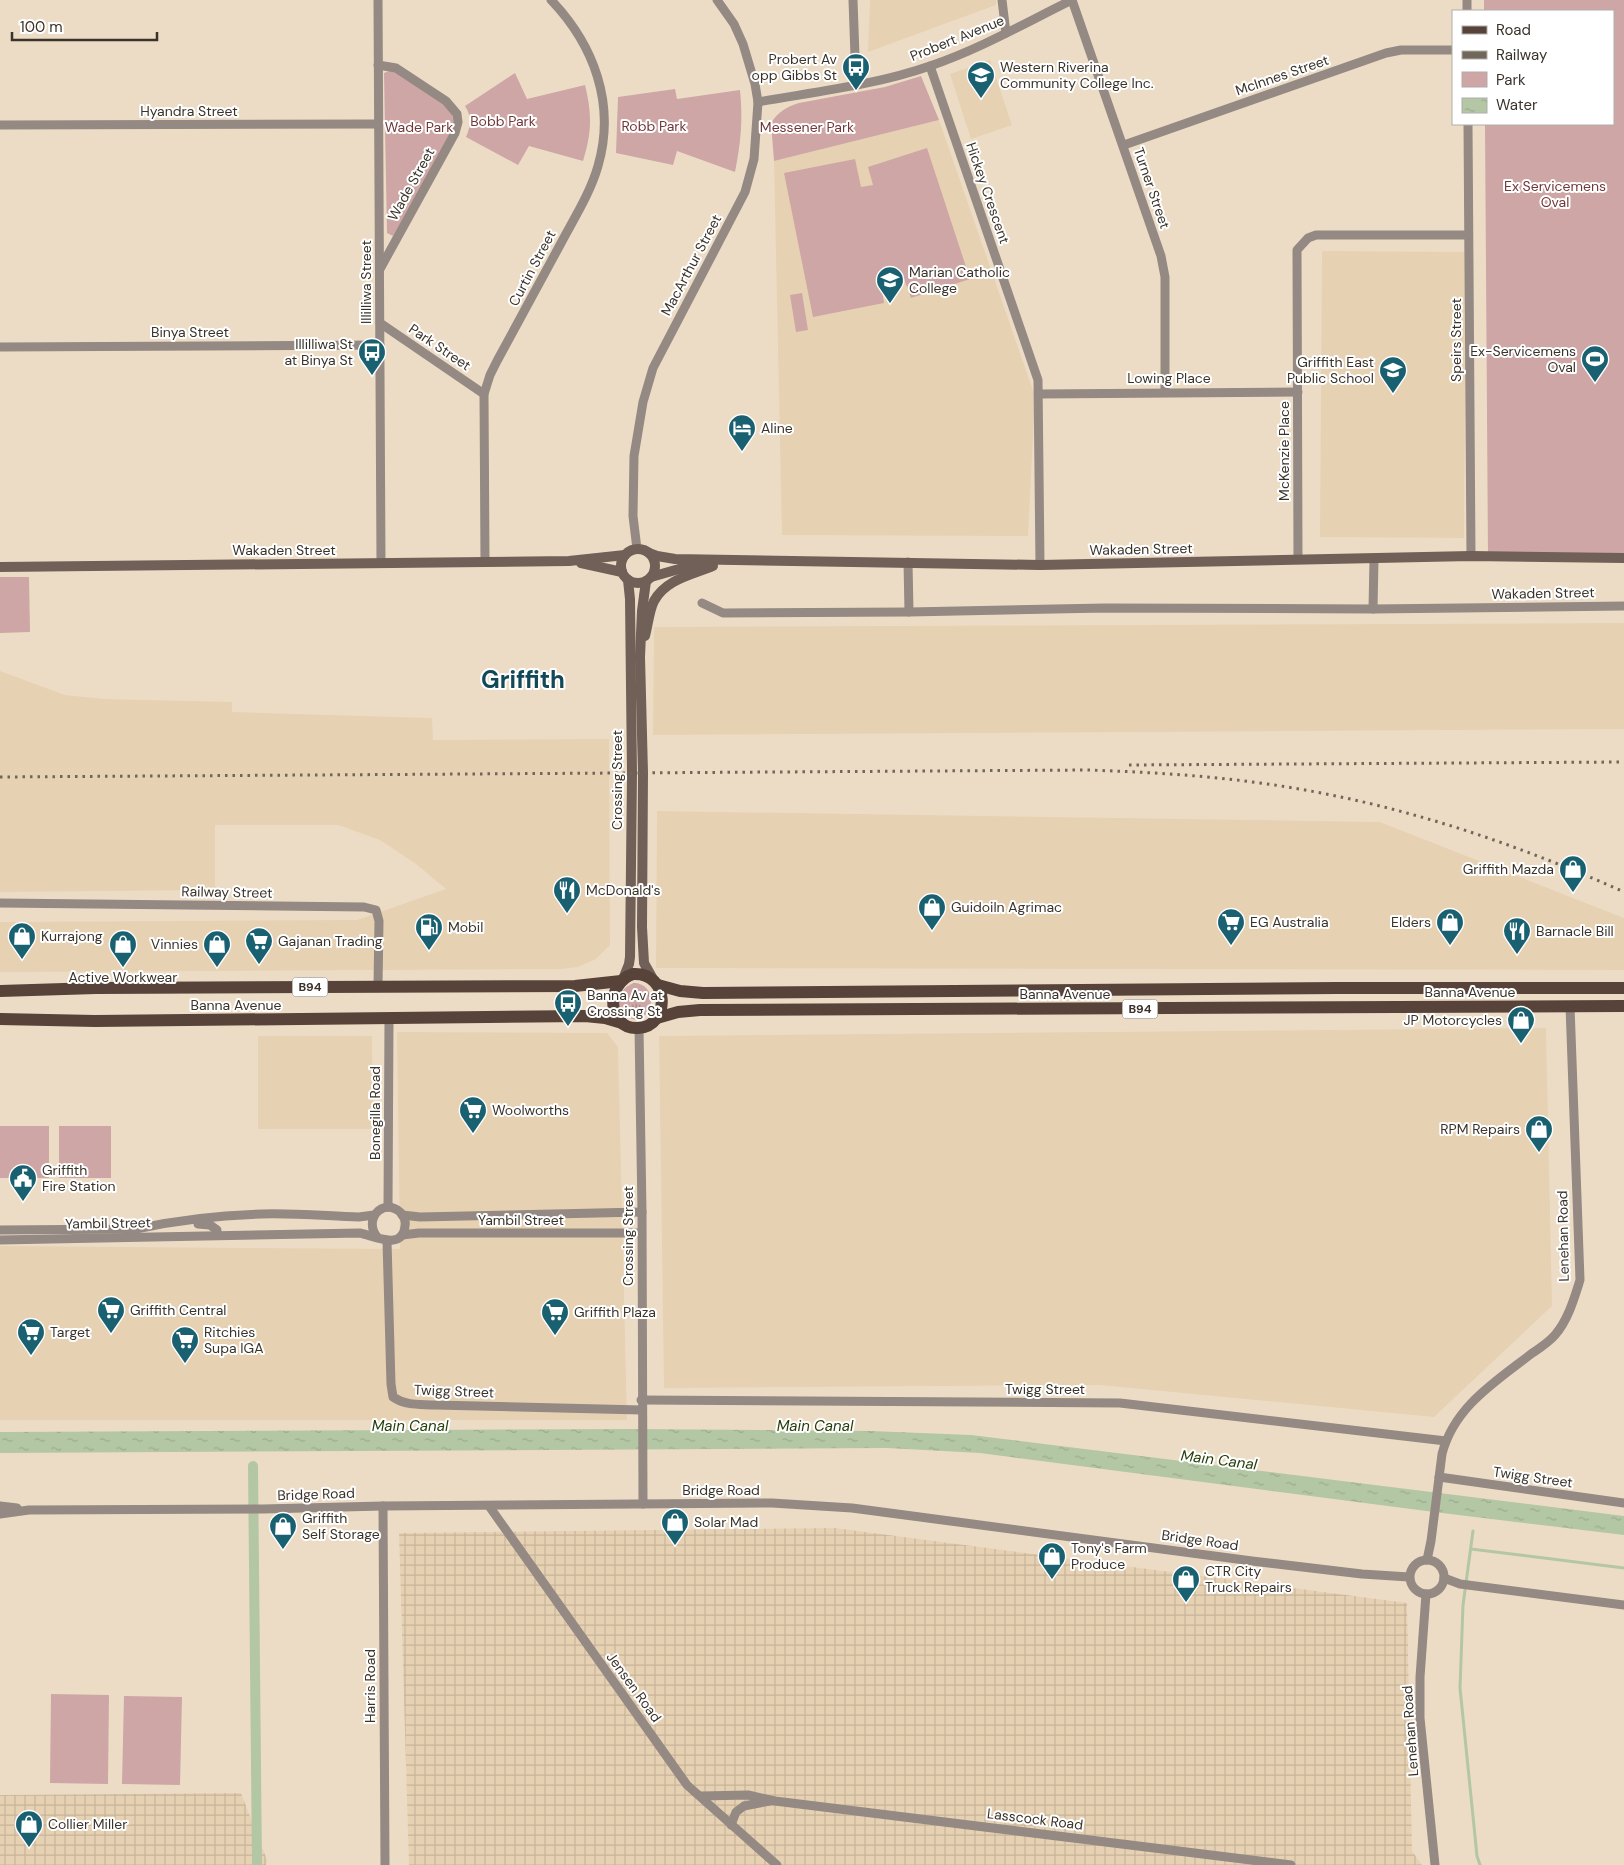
<svg xmlns="http://www.w3.org/2000/svg" width="1624" height="1865" font-family="'DM Sans',sans-serif">
  <style>
    .built { fill: #e7d1b3 }
    .industrial { fill: url(#industrial-grid) }
    .grass { fill: url(#grass-tufts) }
    .green { fill: #cea6a5 }
    .water { fill: url(#water-ripples) }
    .lines { fill: none; stroke-linecap: round; stroke-linejoin: round }
    .stream { stroke: #b3c7a5; stroke-width: 3 }
    .canal { stroke: #b3c7a5; stroke-width: 10 }
    .street { stroke: #948983; stroke-width: 9 }
    .secondary { stroke: #706058; stroke-width: 10 }
    .primary { stroke: #57433a; stroke-width: 12 }
    .rail { stroke: #706659; stroke-width: 3; stroke-dasharray: 2.5 5; stroke-linecap: butt }
    .labels { text-anchor: middle; stroke-width: 4; stroke-linejoin: round; paint-order: stroke }
    .shield { fill: #fff; stroke: #75706a; stroke-width: 1 }
    .shield-label { font-size: 12px; font-weight: bold; fill: #3a332a }
    .street-label { font-size: 14px; fill: #3a332a; stroke: #fff }
    .poi-label { font-size: 14px; fill: #3a332a; stroke: #fff; text-anchor: start }
    .park-label { font-size: 14px; fill: #723738; stroke: #fff }
    .water-label { font-size: 15px; font-style: italic; fill: #253d09; stroke: #fff }
    .town-label { font-size: 24px; font-weight: bold; fill: #114a56; stroke: #fff }
  </style>
  <defs>
    <pattern id="industrial-grid" width="8" height="8" patternUnits="userSpaceOnUse" patternTransform="scale(1.25)"><rect width="8" height="8" fill="#e7d1b3"/><path d="M0 4h8M4 0v8" fill="none" stroke="#c7b49a"/></pattern>
    <pattern id="grass-tufts" width="24" height="20" patternUnits="userSpaceOnUse" patternTransform="scale(1.25)"><rect width="24" height="20" fill="#cea6a5"/><path d="M3 7l-1-3M5 7V3M7 7l1-3M15 17l-1-3M17 17v-4M19 17l1-3" fill="none" stroke="#a88887"/></pattern>
    <pattern id="water-ripples" width="26" height="14" patternUnits="userSpaceOnUse" patternTransform="scale(1.25)"><rect width="26" height="14" fill="#b3c7a5"/><path d="M2 4q2-2 4 0t4 0M15 11q2-2 4 0t4 0" fill="none" stroke="#9bab8e"/></pattern>
  </defs>
  <rect width="100%" height="100%" fill="#eddcc5"/>
  <g class="built">
    <polygon points="870,0 996,0 996,5 868,52"/>
    <polygon points="990,60 1012,125 971,139 950,74"/>
    <polygon points="939,120 1035,396 1028,536 782,535 774,161"/>
    <polygon points="1322,251 1466,252 1464,538 1320,537"/>
    <polygon points="1624,623 1624,729 653,735 654,627"/>
    <polygon points="0,671 65,695 105,699 232,702 232,712 432,718 433,740 609,739 610,945 596,959 578,967 561,969 0,972 0,922 357,920 446,889 416,864 380,840 338,825 215,825 215,890 0,892"/>
    <polygon points="657,811 1380,822 1624,918 1624,970 656,968"/>
    <polygon points="1546,1028 1552,1306 1434,1417 1099,1385 664,1388 659,1036"/>
    <polygon points="397,1032 607,1033 618,1047 627,1420 0,1420 0,1246 400,1249"/>
    <polygon points="258,1036 372,1036 373,1129 258,1129"/>
  </g>
  <g class="industrial">
    <polygon points="835,1528 1407,1603 1412,1851 1422,1865 409,1865 399,1533"/>
    <polygon points="241,1793 267,1860 266,1865 0,1865 0,1795"/>
  </g>
  <path class="grass" d="M634 983C651 984 654 1000 648 1013L637 1020C615 1017 613 990 634 983Z"/>
  <g class="green">
    <polygon points="1484,0 1624,0 1624,558 1488,557 1485,124 1613,124 1613,11 1484,11"/>
    <polygon points="392,70 447,105 452,112 455,133 393,236 387,233 384,73"/>
    <path d="M515 73 527 99 585 85C592 114 592 132 583 161L529 146 518 165 466 137C471 125 472 117 465 106Z"/>
    <path d="M921 76 939 120 774 161 771 123C778 112 786 107 799 103L885 87Z"/>
    <path d="M675 89 677 99 740 90C743 120 741 142 735 172L677 151 673 165 616 153 618 97Z"/>
    <polygon points="927,148 970,279 911,298 903,276 890,282 881,284 884,303 813,317 784,173 855,159 861,187 873,185 868,167"/>
    <polygon points="802,293 808,330 796,332 790,295"/>
    <polygon points="0,577 29,577 30,632 0,633"/>
    <rect x="0" y="1126" width="49" height="52"/>
    <rect x="59" y="1126" width="52" height="52"/>
    <polygon points="51,1694 109,1695 108,1784 50,1783"/>
    <polygon points="124,1696 182,1697 180,1785 122,1784"/>
  </g>
  <polygon class="water" points="631,1429 871,1431 971,1435 1624,1516 1624,1535 1434,1512 980,1453 887,1448 0,1453 0,1432"/>
  <g class="lines">
    <g class="stream">
      <polyline points="1473,1531 1463,1605 1460,1688 1477,1856 1480,1865"/>
      <polyline points="1471,1549 1624,1568"/>
    </g>
    <polyline class="canal" points="253,1466 257,1865"/>
    <g class="street">
      <polyline points="378,0 381,563"/>
      <polyline points="853,0 856,84"/>
      <polyline points="1002,0 1006,33"/>
      <polyline points="1072,0 1161,256 1165,277 1165,391"/>
      <polyline points="1467,0 1467,11"/>
      <polyline points="378,65 396,68 446,101 457,114 458,122 455,133 380,269"/>
      <polyline points="930,66 1038,380 1040,565"/>
      <path d="M758 102C814 92 876 85 930 66 980 49 1025 23 1072 0"/>
      <polyline points="1468,124 1471,556"/>
      <polyline points="0,125 378,124"/>
      <polyline points="1124,145 1386,53 1401,50 1453,50"/>
      <polyline points="380,323 484,394"/>
      <polyline points="0,347 380,345"/>
      <polyline points="1040,394 1298,392"/>
      <polyline points="637,549 633,516 634,456 643,402 653,368 745,192 754,159 758,102 755,84 743,44 734,24 717,0"/>
      <polyline points="1298,559 1297,250 1308,238 1316,235 1468,235"/>
      <path d="M485 562 484 394 490 375 497 361C518 323 539 284 560 245 573 220 590 194 598 166 616 104 594 45 551 0"/>
      <polyline points="908,562 909,612"/>
      <polyline points="702,603 723,613 909,612 1105,608 1373,609 1624,606"/>
      <polyline points="1373,609 1374,559"/>
      <polyline points="0,903 364,907 376,910 379,921 378,986"/>
      <polyline points="639,1028 642,1212 643,1504"/>
      <polyline points="388,1207 389,1019"/>
      <polyline points="402,1215 420,1217 642,1212"/>
      <polyline points="198,1224 210,1225 217,1230 217,1235"/>
      <path d="M0 1230 136 1229C177 1220 220 1215 262 1214 294 1213 327 1216 359 1217L374 1215"/>
      <polyline points="402,1235 419,1233 641,1233"/>
      <path d="M0 1240 360 1233C374 1236 403 1251 405 1226 406 1221 404 1216 400 1212 383 1197 362 1220 378 1238"/>
      <path d="M387 1241 391 1384 393 1397C406 1406 420 1404 435 1405L642 1410"/>
      <polyline points="641,1400 1120,1403 1446,1441"/>
      <polyline points="1439,1477 1624,1503"/>
      <polyline points="0,1506 17,1508"/>
      <polyline points="383,1506 385,1865"/>
      <polyline points="489,1506 687,1785 777,1865"/>
      <polyline points="0,1514 29,1510 263,1509 383,1506 772,1503 852,1508 1252,1561 1362,1574 1409,1577"/>
      <circle cx="1427" cy="1577" r="17"/>
      <path d="M1427 1560 1431 1541 1442 1454C1454 1407 1495 1382 1531 1354 1540 1348 1548 1343 1555 1335 1568 1320 1574 1299 1580 1280L1570 1006"/>
      <polyline points="1444,1578 1460,1584 1624,1605"/>
      <polyline points="1426,1594 1420,1677 1420,1718 1435,1865"/>
      <polyline points="701,1796 748,1795 775,1801 1291,1865"/>
      <polyline points="731,1825 736,1812 744,1806 770,1801"/>
    </g>
    <g class="secondary">
      <circle cx="638" cy="566" r="17"/>
      <polyline points="649,553 657,556 675,559 1040,565 1471,556 1624,558"/>
      <polyline points="581,563 622,572"/>
      <polyline points="0,567 485,562 569,561 625,555"/>
      <polyline points="651,577 679,569 704,566"/>
      <polyline points="646,581 642,611 640,657 643,773 642,927 644,963 653,979"/>
      <path d="M645 636C648 625 649 611 654 601 666 579 692 575 713 566"/>
      <polyline points="623,979 629,964 630,957 632,773 630,599 628,580"/>
    </g>
    <g class="primary">
      <path d="M633 974C671 972 670 1027 638 1028 607 1030 605 983 633 974Z"/>
      <polyline points="658,985 680,991 703,993 1338,988 1624,988"/>
      <polyline points="0,991 96,988 575,986 621,981"/>
      <polyline points="657,1018 678,1012 700,1010 1624,1006"/>
      <polyline points="0,1019 95,1021 585,1016 605,1018 622,1023"/>
    </g>
    <g class="rail">
      <polyline points="1129,765 1624,762"/>
      <path d="M0 777 1087 770C1145 772 1202 775 1260 783 1387 800 1508 840 1624 892"/>
    </g>
  </g>
  <defs>
    <g id="bus-pin" transform="scale(1.4375)"><path d="M0 17L-7.5 6A9.5 9.5 0 1 1 7.5 6Z" fill="#196171" stroke="#fff"/><path d="M-5-6H5V4H4V6H2V4H-2V6H-4V4H-5ZM-3.5-4V0h7V-4ZM-3.5 1.2v1.5H-2V1.2ZM2 1.2v1.5H3.5V1.2Z" fill="#fff"/></g>
    <g id="university-pin" transform="scale(1.4375)"><path d="M0 17L-7.5 6A9.5 9.5 0 1 1 7.5 6Z" fill="#196171" stroke="#fff"/><path d="M0-5L7-2L0 1L-7-2ZM-4 1L0 2.5L4 1V4Q0 6-4 4Z" fill="#fff"/></g>
    <g id="school-pin" transform="scale(1.4375)"><path d="M0 17L-7.5 6A9.5 9.5 0 1 1 7.5 6Z" fill="#196171" stroke="#fff"/><path d="M0-5L7-2L0 1L-7-2ZM-4 1L0 2.5L4 1V4Q0 6-4 4Z" fill="#fff"/></g>
    <g id="stadium-pin" transform="scale(1.4375)"><path d="M0 17L-7.5 6A9.5 9.5 0 1 1 7.5 6Z" fill="#196171" stroke="#fff"/><path d="M0-5a6.5 5 0 1 0 0 10a6.5 5 0 1 0 0-10ZM-3.5-1.8h7v3.6h-7Z" fill="#fff"/></g>
    <g id="hotel-pin" transform="scale(1.4375)"><path d="M0 17L-7.5 6A9.5 9.5 0 1 1 7.5 6Z" fill="#196171" stroke="#fff"/><path d="M-6-4.5h1.5V1H6V5H4.5V3h-9V5H-6ZM-4 0a1.8 1.8 0 1 1 3.6 0ZM.5 0V-2.5h3Q6-2.5 6 0Z" fill="#fff"/></g>
    <g id="shop-pin" transform="scale(1.4375)"><path d="M0 17L-7.5 6A9.5 9.5 0 1 1 7.5 6Z" fill="#196171" stroke="#fff"/><path d="M-5-2.5h2.3a2.7 3.5 0 0 1 5.4 0H5L5.5 6h-11ZM-1.5-2.5h3a1.5 2.3 0 0 0-3 0Z" fill="#fff"/></g>
    <g id="restaurant-pin" transform="scale(1.4375)"><path d="M0 17L-7.5 6A9.5 9.5 0 1 1 7.5 6Z" fill="#196171" stroke="#fff"/><path d="M-5-6h1v4h1v-4h1v4h1v-4h1v5L-1.5 .5V6h-2V.5L-5-1ZM5-6V6H3V1.5H1.5Q1.5-4 5-6Z" fill="#fff"/></g>
    <g id="supermarket-pin" transform="scale(1.4375)"><path d="M0 17L-7.5 6A9.5 9.5 0 1 1 7.5 6Z" fill="#196171" stroke="#fff"/><path d="M-6-5.5h2.5l.6 2H6L4.5 2H-2.5L-4.4-4H-6ZM-1.5 3.2a1.3 1.3 0 1 0 .1 0ZM3 3.2a1.3 1.3 0 1 0 .1 0Z" fill="#fff"/></g>
    <g id="fuel-pin" transform="scale(1.4375)"><path d="M0 17L-7.5 6A9.5 9.5 0 1 1 7.5 6Z" fill="#196171" stroke="#fff"/><path d="M-5.5-6h7V0h2V4h1.3V-2.5L3-4.5l.8-.8L6-3V5H2.5V1h-1V6h-7ZM-4.2-4.7v3.2H.2V-4.7Z" fill="#fff"/></g>
    <g id="civic-pin" transform="scale(1.4375)"><path d="M0 17L-7.5 6A9.5 9.5 0 1 1 7.5 6Z" fill="#196171" stroke="#fff"/><path d="M-.6-6.5H3V-4.5H.6V-3L4-1V1h2V6H-6V1h2V-1L-.6-3ZM-1.2 2.5V6h2.4V2.5Z" fill="#fff"/></g>
  </defs>
  <g fill-rule="evenodd">
    <use href="#bus-pin" x="856" y="67"/>
    <use href="#university-pin" x="981" y="75"/>
    <use href="#school-pin" x="890" y="280"/>
    <use href="#bus-pin" x="372" y="352"/>
    <use href="#stadium-pin" x="1595" y="359"/>
    <use href="#school-pin" x="1393" y="370"/>
    <use href="#hotel-pin" x="742" y="428"/>
    <use href="#shop-pin" x="1573" y="869"/>
    <use href="#restaurant-pin" x="567" y="890"/>
    <use href="#shop-pin" x="932" y="907"/>
    <use href="#supermarket-pin" x="1231" y="922"/>
    <use href="#shop-pin" x="1450" y="922"/>
    <use href="#fuel-pin" x="429" y="927"/>
    <use href="#restaurant-pin" x="1517" y="931"/>
    <use href="#shop-pin" x="22" y="936"/>
    <use href="#supermarket-pin" x="259" y="941"/>
    <use href="#shop-pin" x="123" y="944"/>
    <use href="#shop-pin" x="217" y="944"/>
    <use href="#bus-pin" x="568" y="1003"/>
    <use href="#shop-pin" x="1521" y="1020"/>
    <use href="#supermarket-pin" x="473" y="1110"/>
    <use href="#shop-pin" x="1539" y="1129"/>
    <use href="#civic-pin" x="23" y="1178"/>
    <use href="#supermarket-pin" x="111" y="1310"/>
    <use href="#supermarket-pin" x="555" y="1312"/>
    <use href="#supermarket-pin" x="31" y="1332"/>
    <use href="#supermarket-pin" x="185" y="1340"/>
    <use href="#shop-pin" x="675" y="1522"/>
    <use href="#shop-pin" x="283" y="1526"/>
    <use href="#shop-pin" x="1052" y="1556"/>
    <use href="#shop-pin" x="1186" y="1579"/>
    <use href="#shop-pin" x="29" y="1824"/>
  </g>
  <g class="labels">
    <g class="shield">
      <rect x="292.5" y="977.5" width="35" height="19" rx="4"/>
      <rect x="1122.5" y="999.5" width="35" height="19" rx="4"/>
    </g>
    <g class="shield-label">
      <text x="310" y="991">B94</text>
      <text x="1140" y="1013">B94</text>
    </g>
    <g class="street-label">
      <text transform="translate(957 38) rotate(-22)" y="5">Probert Avenue</text>
      <text transform="translate(1282 75) rotate(-19)" y="5">McInnes Street</text>
      <text x="189" y="116">Hyandra Street</text>
      <text transform="translate(411 184) rotate(-61)" y="5">Wade Street</text>
      <text transform="translate(1152 188) rotate(71)" y="5">Turner Street</text>
      <text transform="translate(988 193) rotate(71)" y="5">Hickey Crescent</text>
      <text transform="translate(691 265) rotate(-62)" y="5">MacArthur Street</text>
      <text transform="translate(532 268) rotate(-62)" y="5">Curtin Street</text>
      <text transform="translate(366 282) rotate(-90)" y="5">Illilliwa Street</text>
      <text x="190" y="337">Binya Street</text>
      <text transform="translate(1456 340) rotate(-90)" y="5">Speirs Street</text>
      <text transform="translate(440 347) rotate(34)" y="5">Park Street</text>
      <text x="1169" y="383">Lowing Place</text>
      <text transform="translate(1284 451) rotate(-90)" y="5">McKenzie Place</text>
      <text transform="translate(1141 549) rotate(-1)" y="5">Wakaden Street</text>
      <text x="284" y="555">Wakaden Street</text>
      <text transform="translate(1543 593) rotate(-1)" y="5">Wakaden Street</text>
      <text transform="translate(617 780) rotate(-90)" y="5">Crossing Street</text>
      <text transform="translate(227 892) rotate(1)" y="5">Railway Street</text>
      <text x="1470" y="997">Banna Avenue</text>
      <text x="1065" y="999">Banna Avenue</text>
      <text x="236" y="1010">Banna Avenue</text>
      <text transform="translate(375 1113) rotate(-90)" y="5">Bonegilla Road</text>
      <text x="521" y="1225">Yambil Street</text>
      <text transform="translate(108 1223) rotate(-1)" y="5">Yambil Street</text>
      <text transform="translate(628 1236) rotate(-90)" y="5">Crossing Street</text>
      <text transform="translate(1563 1236) rotate(-91)" y="5">Lenehan Road</text>
      <text x="1045" y="1394">Twigg Street</text>
      <text transform="translate(454 1391) rotate(2)" y="5">Twigg Street</text>
      <text transform="translate(1533 1477) rotate(8)" y="5">Twigg Street</text>
      <text x="721" y="1495">Bridge Road</text>
      <text transform="translate(316 1494) rotate(-2)" y="5">Bridge Road</text>
      <text transform="translate(1200 1540) rotate(8)" y="5">Bridge Road</text>
      <text transform="translate(370 1686) rotate(-90)" y="5">Harris Road</text>
      <text transform="translate(634 1687) rotate(54)" y="5">Jensen Road</text>
      <text transform="translate(1410 1731) rotate(-94)" y="5">Lenehan Road</text>
      <text transform="translate(1035 1819) rotate(7)" y="5">Lasscock Road</text>
    </g>
    <g class="poi-label">
      <text x="837" y="64" text-anchor="end">Probert Av<tspan x="837" dy="16">opp Gibbs St</tspan></text>
      <text x="1000" y="72">Western Riverina<tspan x="1000" dy="16">Community College Inc.</tspan></text>
      <text x="909" y="277">Marian Catholic<tspan x="909" dy="16">College</tspan></text>
      <text x="353" y="349" text-anchor="end">Illilliwa St<tspan x="353" dy="16">at Binya St</tspan></text>
      <text x="1576" y="356" text-anchor="end">Ex-Servicemens<tspan x="1576" dy="16">Oval</tspan></text>
      <text x="1374" y="367" text-anchor="end">Griffith East<tspan x="1374" dy="16">Public School</tspan></text>
      <text x="761" y="433">Aline</text>
      <text x="1554" y="874" text-anchor="end">Griffith Mazda</text>
      <text x="586" y="895">McDonald's</text>
      <text x="951" y="912">Guidoiln Agrimac</text>
      <text x="1250" y="927">EG Australia</text>
      <text x="1431" y="927" text-anchor="end">Elders</text>
      <text x="448" y="932">Mobil</text>
      <text x="1536" y="936">Barnacle Bill</text>
      <text x="41" y="941">Kurrajong</text>
      <text x="278" y="946">Gajanan Trading</text>
      <text x="198" y="949" text-anchor="end">Vinnies</text>
      <text x="123" y="982" text-anchor="middle">Active Workwear</text>
      <text x="587" y="1000">Banna Av at<tspan x="587" dy="16">Crossing St</tspan></text>
      <text x="1502" y="1025" text-anchor="end">JP Motorcycles</text>
      <text x="492" y="1115">Woolworths</text>
      <text x="1520" y="1134" text-anchor="end">RPM Repairs</text>
      <text x="42" y="1175">Griffith<tspan x="42" dy="16">Fire Station</tspan></text>
      <text x="130" y="1315">Griffith Central</text>
      <text x="574" y="1317">Griffith Plaza</text>
      <text x="50" y="1337">Target</text>
      <text x="204" y="1337">Ritchies<tspan x="204" dy="16">Supa IGA</tspan></text>
      <text x="302" y="1523">Griffith<tspan x="302" dy="16">Self Storage</tspan></text>
      <text x="694" y="1527">Solar Mad</text>
      <text x="1071" y="1553">Tony's Farm<tspan x="1071" dy="16">Produce</tspan></text>
      <text x="1205" y="1576">CTR City<tspan x="1205" dy="16">Truck Repairs</tspan></text>
      <text x="48" y="1829">Collier Miller</text>
    </g>
    <g class="park-label">
      <text x="503" y="126">Bobb Park</text>
      <text x="654" y="131">Robb Park</text>
      <text x="419" y="132">Wade Park</text>
      <text x="807" y="132">Messener Park</text>
      <text x="1555" y="191">Ex Servicemens<tspan x="1555" dy="16">Oval</tspan></text>
    </g>
    <g class="water-label">
      <text x="410" y="1431">Main Canal</text>
      <text x="815" y="1431">Main Canal</text>
      <text transform="translate(1219 1460) rotate(7)" y="5">Main Canal</text>
    </g>
    <g class="town-label">
      <text x="523" y="688">Griffith</text>
    </g>
  </g>
  <rect x="1452" y="10" width="162" height="115" fill="#ffffff" stroke="#b0adaa"/>
  <rect x="1462" y="26" width="25" height="8" fill="#57433a" stroke="#b0adaa"/>
  <text x="1496" y="35" font-size="15" fill="#3a332a">Road</text>
  <rect x="1462" y="51" width="25" height="8" fill="#706659" stroke="#b0adaa"/>
  <text x="1496" y="60" font-size="15" fill="#3a332a">Railway</text>
  <rect x="1462" y="72" width="25" height="15" fill="#cea6a5" stroke="#b0adaa"/>
  <text x="1496" y="85" font-size="15" fill="#3a332a">Park</text>
  <rect x="1462" y="98" width="25" height="15" fill="url(#water-ripples)" stroke="#b0adaa"/>
  <text x="1496" y="110" font-size="15" fill="#3a332a">Water</text>
  <path d="M12 32v8h145v-8" fill="none" stroke="#3a332a" stroke-width="2.5"/>
  <text x="20" y="32" font-size="15" fill="#3a332a" stroke="#ffffff" stroke-width="4" paint-order="stroke">100 m</text>
</svg>
